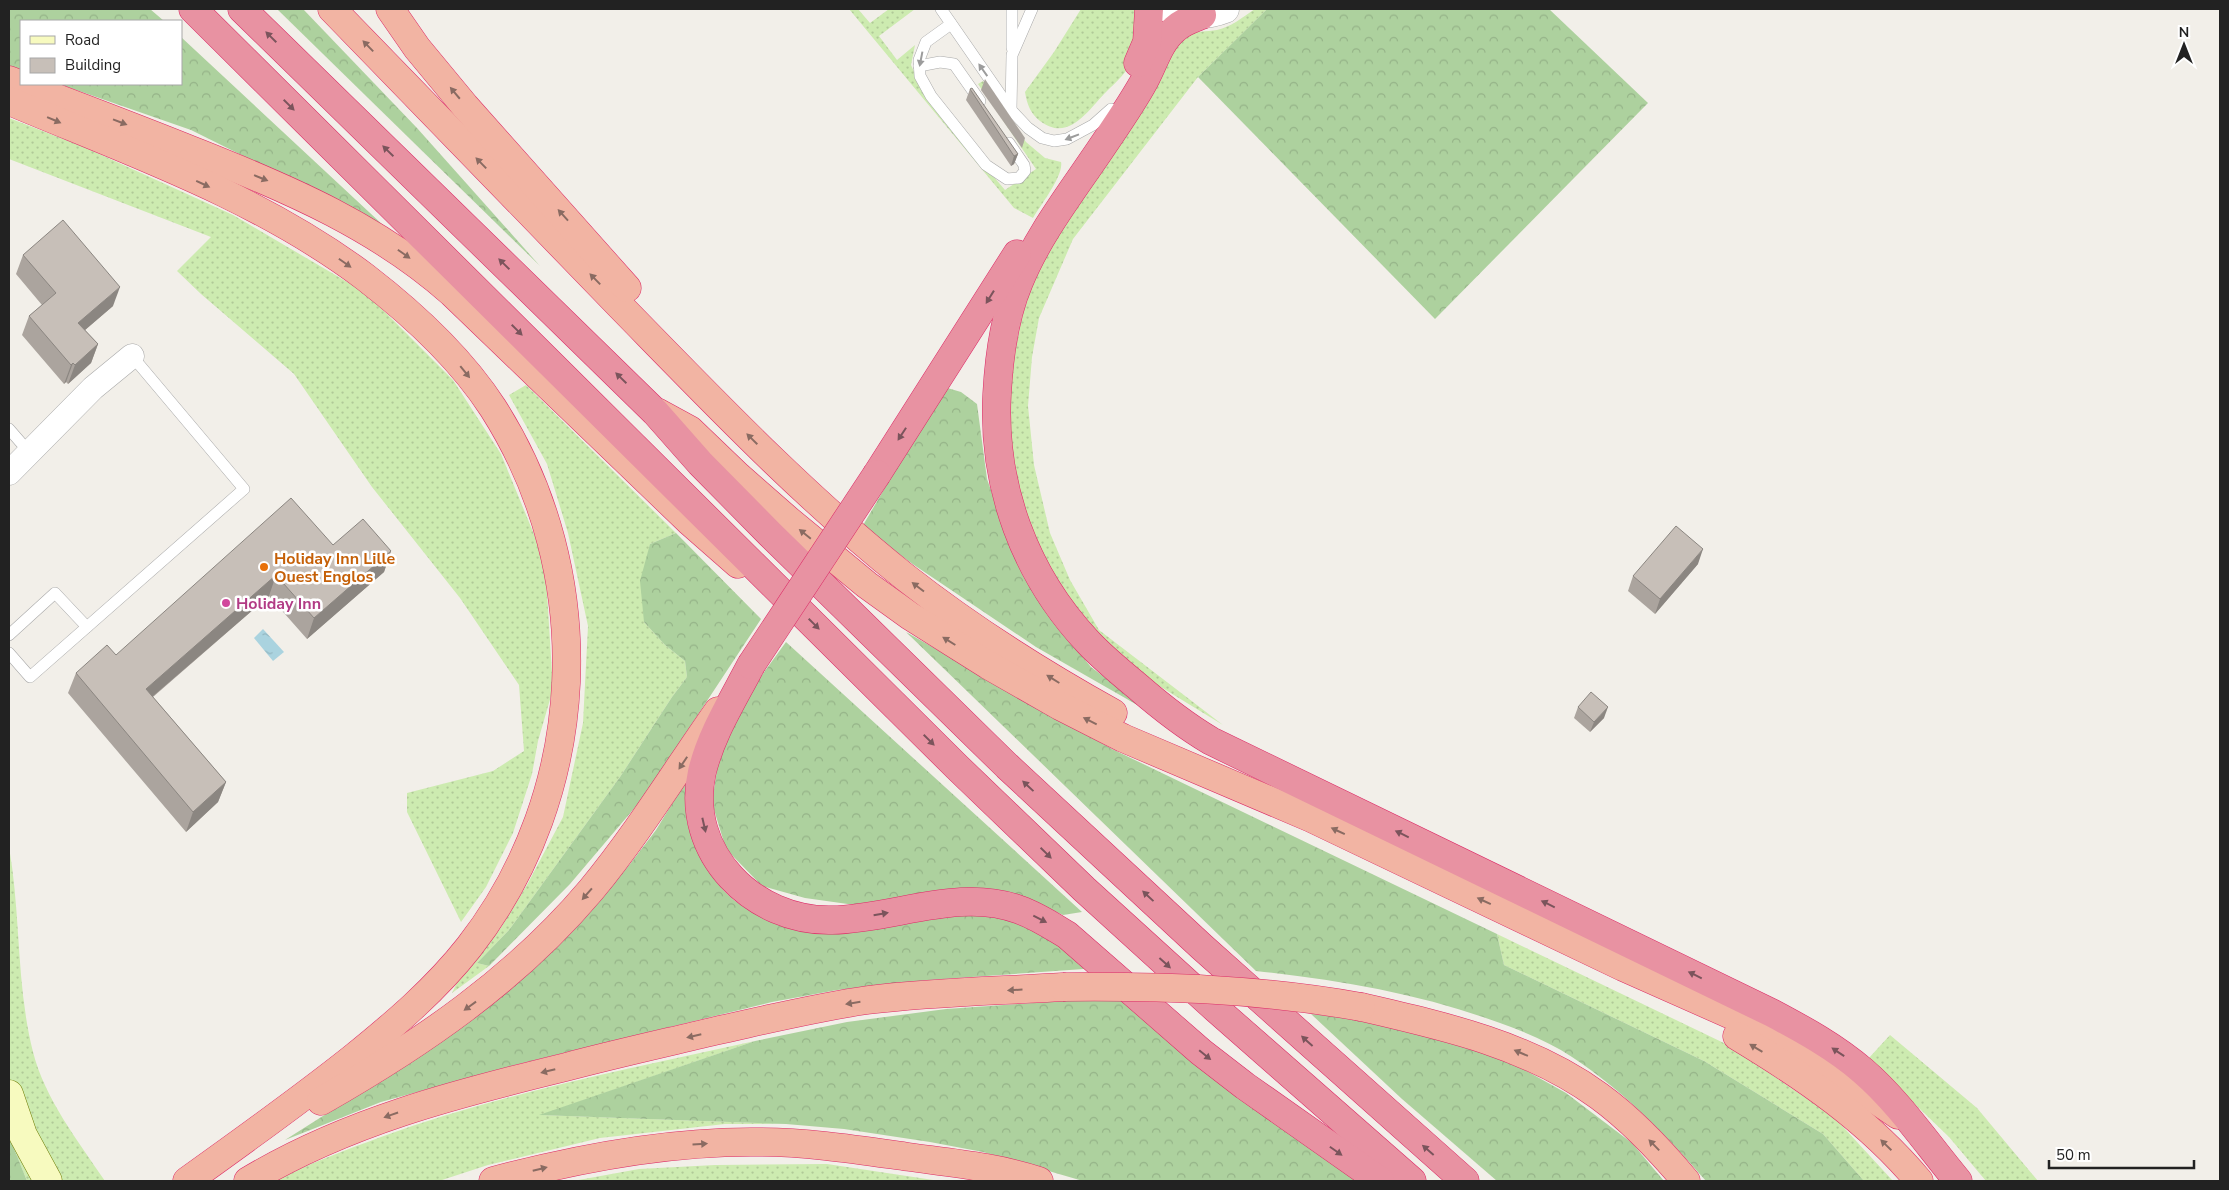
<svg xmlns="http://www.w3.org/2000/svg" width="2229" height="1190" font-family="'Nunito Sans',sans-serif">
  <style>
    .grass { fill: url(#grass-dots) }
    .forest { fill: url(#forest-crowns) }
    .water { fill: url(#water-ripples) }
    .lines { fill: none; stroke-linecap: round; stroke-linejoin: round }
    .service-casing { stroke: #a9a9a9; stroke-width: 12 }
    .minor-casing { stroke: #a9a9a9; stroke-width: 25 }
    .tertiary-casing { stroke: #a9a9a9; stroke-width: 29 }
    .secondary-casing { stroke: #707d05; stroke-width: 29 }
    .trunk-casing { stroke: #dc2a67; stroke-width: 29 }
    .motorway-casing { stroke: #dc2a67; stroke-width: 29 }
    .service { stroke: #fff; stroke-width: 11 }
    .minor { stroke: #fff; stroke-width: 24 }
    .tertiary { stroke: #fff; stroke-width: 28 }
    .secondary { stroke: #f7fabf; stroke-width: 28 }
    .trunk { stroke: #f2b4a3; stroke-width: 28 }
    .motorway { stroke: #e892a2; stroke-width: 28 }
    .trunk-bridge-casing { stroke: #dc2a67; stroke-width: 29; stroke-linecap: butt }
    .motorway-bridge-casing { stroke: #dc2a67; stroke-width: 29; stroke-linecap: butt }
    .trunk-bridge { stroke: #f2b4a3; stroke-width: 28 }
    .motorway-bridge { stroke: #e892a2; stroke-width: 28 }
    .wall { fill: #aba49e }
    .shaded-wall { fill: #8b8681 }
    .building { fill: #c7bfb8; stroke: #8b8681 }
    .oneway { fill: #7b545c }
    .oneway2 { fill: #8a6b62 }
    .oneway3 { fill: #9c9c9c }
    .food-dot { fill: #e8710a; stroke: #fff; stroke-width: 2 }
    .hotel-dot { fill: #d1479c; stroke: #fff; stroke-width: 2 }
    .labels { text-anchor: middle; stroke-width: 5; stroke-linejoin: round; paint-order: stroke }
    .food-label { font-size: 16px; font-weight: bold; fill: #c56008; stroke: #fff; text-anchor: start }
    .hotel-label { font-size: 16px; font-weight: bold; fill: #b23c85; stroke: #fff; text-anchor: start }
  </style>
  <defs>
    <pattern id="grass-dots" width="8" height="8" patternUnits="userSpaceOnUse" patternTransform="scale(1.25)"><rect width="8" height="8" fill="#cdebb0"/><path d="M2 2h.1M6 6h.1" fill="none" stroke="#b0c997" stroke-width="1.8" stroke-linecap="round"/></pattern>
    <pattern id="forest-crowns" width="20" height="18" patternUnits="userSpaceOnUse" patternTransform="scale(1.25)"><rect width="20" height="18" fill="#add19e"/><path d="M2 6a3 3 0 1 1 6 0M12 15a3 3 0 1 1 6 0" fill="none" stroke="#95b388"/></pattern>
    <pattern id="water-ripples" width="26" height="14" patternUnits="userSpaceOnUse" patternTransform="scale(1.25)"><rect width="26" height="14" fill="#aad3df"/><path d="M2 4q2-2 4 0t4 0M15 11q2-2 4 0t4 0" fill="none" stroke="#92b5bf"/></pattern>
  </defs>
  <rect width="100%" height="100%" fill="#f2efe9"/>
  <g class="grass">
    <path d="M849 9H858L870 23 889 9H915L879 36 897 60 915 45 911 65 925 96 1005 190 1036 169 978 84 983 81 1026 142 1045 158 1061 162C1064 175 1040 206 1033 218L1014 208Z"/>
    <path d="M1081 9H1138C1136 24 1138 44 1133 58 1129 71 1116 82 1107 91 1088 110 1069 143 1040 121 1030 113 1027 104 1025 92L1054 52Z"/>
    <path d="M1255 9H1267L1198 77 1073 239 1039 318 1032 357 1028 406 1034 465 1050 533 1070 580 1099 630 1223 725 1133 670 1086 624 1039 552 1017 489 1008 424 1011 373 1022 317 1035 276 1057 231 1185 34C1196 31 1206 32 1217 30 1231 27 1243 17 1255 9Z"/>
    <polygon points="9,118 84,147 233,215 366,293 453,380 501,454 545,561 553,689 538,741 532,774 513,833 486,887 461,922 407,812 407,793 493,771 524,751 519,685 460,598 372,487 294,374 201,294 177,271 211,237 9,159"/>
    <polygon points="526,385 676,533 650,544 644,622 665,645 685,661 687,677 672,697 620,777 509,930 477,963 489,966 452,993 462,972 500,929 528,883 563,817 583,723 588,626 568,533 547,464 509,395"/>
    <path d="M9 847C21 915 16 985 33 1052 45 1099 78 1141 105 1181H27L9 1136Z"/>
    <polygon points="1497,934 1728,1045 1834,1117 1893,1181 1864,1181 1823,1134 1704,1061 1504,965"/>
    <polygon points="1890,1035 1977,1108 2038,1181 1986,1181 1949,1137 1868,1059"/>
    <path d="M755 1041 541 1115 786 1124H725L600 1138 488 1165 439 1181H276C309 1163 346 1150 381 1137 502 1093 629 1069 755 1041Z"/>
    <polygon points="827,1164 940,1181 573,1181 639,1169 715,1165"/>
  </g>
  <g class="forest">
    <polygon points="9,9 150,9 164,21 21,21 21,70 9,66"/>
    <polygon points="277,9 303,9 417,128 540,266"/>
    <polygon points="1267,9 1549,9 1648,103 1435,319 1198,77"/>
    <polygon points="181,37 384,226 191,130 59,84 181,84"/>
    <polygon points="944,387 961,392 977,404 987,479 1005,530 1064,634 1091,667 1153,714 1036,647 914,565 862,527"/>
    <polygon points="676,533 761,619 643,798 570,884 489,966 477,963 509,930 620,777 672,697 687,677 685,661 665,645 644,622 640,581 650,544"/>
    <path d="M906 632 1112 749 1497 934 1504 965 1704 1061 1823 1134 1864 1181H1706C1666 1135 1624 1091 1572 1057 1551 1043 1525 1032 1500 1023 1421 994 1339 980 1256 971Z"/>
    <polygon points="786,642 1082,912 1063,915 1024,897 965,890 862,906 805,898 762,886 726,849 712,803 718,763 741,704"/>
    <path d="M686 781C686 790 685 800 686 808 689 841 711 884 738 903 752 913 768 919 783 925L970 914 1019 920 1069 951 1084 969 929 980 837 990 772 1002 515 1065 381 1102 285 1140 435 1045 572 932 630 864 656 830Z"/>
    <polygon points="1061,1001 1128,1001 1361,1181 1083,1181 983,1152 930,1142 844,1129 786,1124 539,1115 755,1041 847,1022 946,1009"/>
    <polygon points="1311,1014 1395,1023 1502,1057 1566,1093 1632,1143 1664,1181 1497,1181 1402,1099"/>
    <polygon points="9,1136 27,1181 9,1181"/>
  </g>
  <polygon class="water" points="263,629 284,652 273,661 254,638"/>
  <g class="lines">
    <g class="service-casing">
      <g id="service">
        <polyline points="941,9 1011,110 1028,128 1042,138 1054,141 1067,139 1093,125 1111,109"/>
        <polyline points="951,24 926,42 919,60 920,76 931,96 986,165 1007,179 1019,178 1025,171 1024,165 1009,143"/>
        <polyline points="1012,48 1012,9"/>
        <polyline points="919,66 940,62 954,64 980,101"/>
        <polyline points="1011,110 1012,55 1032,9"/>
        <polyline points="9,429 29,452"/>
        <polyline points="9,635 55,593 87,627"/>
        <polyline points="9,653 30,677 244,489 132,356"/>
      </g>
    </g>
    <g class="minor-casing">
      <polyline id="minor" points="9,473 93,388 132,356"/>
    </g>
    <g class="tertiary-casing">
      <path id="tertiary" d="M1170 9C1188 16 1207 16 1225 9"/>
    </g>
    <g class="secondary-casing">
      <polyline id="secondary" points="9,1094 23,1135 48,1181"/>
    </g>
    <g class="trunk-casing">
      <g id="trunk">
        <path d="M332 9C429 108 524 207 620 306 712 400 802 495 905 577 970 628 1041 673 1113 713"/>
        <polyline points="390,9 417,48 465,106 627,288"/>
        <path d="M9 80C73 104 137 128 201 154 291 190 379 228 452 293L689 521 738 564"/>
        <path d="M9 101C130 152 259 197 365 277 413 314 460 357 493 408 599 574 590 792 469 947 436 989 395 1024 353 1058 299 1101 243 1141 187 1181"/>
        <polyline points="657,412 690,430 738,476 787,519 867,585 910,616 988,665 1060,706 1123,738 1311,818 1623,967 1747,1022 1828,1067 1898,1115"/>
        <path d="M1361 1007C1444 1026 1529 1045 1599 1096 1632 1120 1660 1150 1686 1181"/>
        <path d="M1737 1036C1805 1077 1868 1120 1919 1181"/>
        <path d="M321 1101C421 1044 516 979 591 890 638 833 676 771 718 711"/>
        <path d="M248 1181C346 1122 455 1094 566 1067 615 1054 665 1043 715 1031 765 1020 817 1007 868 1000 933 992 998 991 1063 987"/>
        <path d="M493 1181C579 1158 668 1141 758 1142 809 1142 859 1150 909 1157 953 1163 997 1167 1039 1181"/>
      </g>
    </g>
    <g class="motorway-casing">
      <g id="motorway">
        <polyline points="193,9 957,767 1084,889 1216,1009 1412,1181"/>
        <polyline points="242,9 655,412 700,463 770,534 1007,766 1202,947 1465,1181"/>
        <path d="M1202 15C1192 19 1182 22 1175 29 1158 43 1153 67 1142 85 1130 106 1117 125 1104 144 1074 189 1039 233 1019 282 1004 317 999 357 997 394 992 486 1025 575 1088 642 1103 658 1120 672 1137 686 1160 706 1184 725 1211 741L1772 1013C1804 1030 1835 1047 1863 1071 1899 1102 1927 1144 1958 1181"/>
        <polyline points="1138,63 1147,42 1149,9"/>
        <polyline points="877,474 1017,254"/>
        <path d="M751 665C733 700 711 734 702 772 684 853 754 922 832 920 894 919 960 887 1020 910 1037 916 1052 926 1067 935L1201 1052 1245 1086 1380 1181"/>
      </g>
    </g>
    <use href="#service" class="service"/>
    <use href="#minor" class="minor"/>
    <use href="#tertiary" class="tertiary"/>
    <use href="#secondary" class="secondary"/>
    <use href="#trunk" class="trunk"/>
    <use href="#motorway" class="motorway"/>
    <g class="trunk-bridge-casing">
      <path id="trunk-bridge" d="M1063 987C1164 986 1262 989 1361 1007"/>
    </g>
    <g class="motorway-bridge-casing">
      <polyline id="motorway-bridge" points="751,665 877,474"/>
    </g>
    <use href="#trunk-bridge" class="trunk-bridge"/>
    <use href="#motorway-bridge" class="motorway-bridge"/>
  </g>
  <g class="wall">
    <polygon points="985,79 1025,138 1022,148 981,90"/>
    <polygon points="970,89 1018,154 1014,164 1011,166 966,100"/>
    <polygon points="23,255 113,306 85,330 98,344 91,363 68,384 66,382 64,384 22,335 29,316 42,305 16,274"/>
    <polygon points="333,545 391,551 384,572 307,639 269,596 153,697 226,782 218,802 186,832 68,693 76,673 116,655"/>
    <polygon points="1698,564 1655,614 1628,591 1633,576"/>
    <polygon points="1578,707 1604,718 1590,732 1574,718"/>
  </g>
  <g class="shaded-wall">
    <polygon points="1018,154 1014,164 1011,166 1014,156"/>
    <polygon points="120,287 113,306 71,342 78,323"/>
    <polygon points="98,344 91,363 68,384 75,365"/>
    <polygon points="73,363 66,382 64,384 71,365"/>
    <polygon points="1703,549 1698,564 1655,614 1660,599"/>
    <polygon points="391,551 384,572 307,639 314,618"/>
    <polygon points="276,575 269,596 138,709 146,689"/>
    <polygon points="1608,707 1604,718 1590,732 1594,722"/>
    <polygon points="226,782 218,802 186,832 193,812"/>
  </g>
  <g class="building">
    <polygon points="972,88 1018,154 1014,156 970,89"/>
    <polygon points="63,220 120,287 78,323 98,344 75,365 73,363 71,365 29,316 56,293 23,255"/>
    <polygon points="291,498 333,545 363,519 391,551 314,618 276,575 146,689 226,782 193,812 76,673 107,645 116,655"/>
    <polygon points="1676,526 1703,549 1660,599 1633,576"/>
    <polygon points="1591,692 1608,707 1594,722 1578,707"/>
  </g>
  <defs><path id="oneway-solid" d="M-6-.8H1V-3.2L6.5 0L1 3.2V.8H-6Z" transform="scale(1.25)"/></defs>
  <g class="oneway">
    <use href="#oneway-solid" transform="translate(271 37) rotate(-135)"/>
    <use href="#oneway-solid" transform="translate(289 105) rotate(45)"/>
    <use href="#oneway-solid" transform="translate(388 151) rotate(-136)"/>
    <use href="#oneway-solid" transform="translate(504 264) rotate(-136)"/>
    <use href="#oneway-solid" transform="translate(990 297) rotate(122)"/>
    <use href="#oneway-solid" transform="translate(517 330) rotate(45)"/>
    <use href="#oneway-solid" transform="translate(621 378) rotate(-136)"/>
    <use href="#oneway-solid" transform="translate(902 434) rotate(123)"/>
    <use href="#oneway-solid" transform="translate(814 624) rotate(45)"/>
    <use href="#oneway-solid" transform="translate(929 740) rotate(45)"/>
    <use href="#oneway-solid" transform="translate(1028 786) rotate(-137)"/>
    <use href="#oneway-solid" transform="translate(704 825) rotate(77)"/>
    <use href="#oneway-solid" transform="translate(1402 834) rotate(-154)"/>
    <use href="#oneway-solid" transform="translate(1046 853) rotate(44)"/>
    <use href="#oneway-solid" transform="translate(1148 896) rotate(-137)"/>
    <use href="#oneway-solid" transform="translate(1548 904) rotate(-154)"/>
    <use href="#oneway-solid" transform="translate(881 914) rotate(-10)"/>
    <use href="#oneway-solid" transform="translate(1040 919) rotate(27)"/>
    <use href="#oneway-solid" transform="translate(1165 963) rotate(42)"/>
    <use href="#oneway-solid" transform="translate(1695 975) rotate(-154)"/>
    <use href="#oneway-solid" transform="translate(1307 1041) rotate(-138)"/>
    <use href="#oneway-solid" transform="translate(1838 1052) rotate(-146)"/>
    <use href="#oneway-solid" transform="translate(1205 1055) rotate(39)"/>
    <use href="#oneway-solid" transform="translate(1428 1150) rotate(-139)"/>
    <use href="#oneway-solid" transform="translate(1336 1151) rotate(35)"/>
  </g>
  <g class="oneway2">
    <use href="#oneway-solid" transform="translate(368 46) rotate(-134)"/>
    <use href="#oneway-solid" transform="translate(455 93) rotate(-130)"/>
    <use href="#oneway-solid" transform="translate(54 120) rotate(23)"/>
    <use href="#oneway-solid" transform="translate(120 122) rotate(21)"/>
    <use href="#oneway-solid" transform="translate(481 163) rotate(-134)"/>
    <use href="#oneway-solid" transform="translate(261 178) rotate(22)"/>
    <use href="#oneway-solid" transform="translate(203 184) rotate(25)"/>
    <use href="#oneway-solid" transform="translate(563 215) rotate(-132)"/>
    <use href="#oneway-solid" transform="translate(404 254) rotate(35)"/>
    <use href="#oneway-solid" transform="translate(345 263) rotate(35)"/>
    <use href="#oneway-solid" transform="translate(595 279) rotate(-134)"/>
    <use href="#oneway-solid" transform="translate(465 372) rotate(51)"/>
    <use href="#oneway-solid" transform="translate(752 439) rotate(-135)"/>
    <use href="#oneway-solid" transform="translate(805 534) rotate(-141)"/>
    <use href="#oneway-solid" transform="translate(918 587) rotate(-143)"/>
    <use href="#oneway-solid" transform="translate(949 641) rotate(-148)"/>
    <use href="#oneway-solid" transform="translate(1053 679) rotate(-148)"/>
    <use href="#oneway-solid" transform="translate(1090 721) rotate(-153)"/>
    <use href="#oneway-solid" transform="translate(683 763) rotate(124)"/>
    <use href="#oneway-solid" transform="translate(1338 831) rotate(-155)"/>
    <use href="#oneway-solid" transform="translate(587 894) rotate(131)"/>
    <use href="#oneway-solid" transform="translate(1484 901) rotate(-155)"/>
    <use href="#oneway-solid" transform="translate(1015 990) rotate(177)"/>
    <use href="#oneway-solid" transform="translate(853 1003) rotate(171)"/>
    <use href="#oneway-solid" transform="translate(470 1006) rotate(144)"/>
    <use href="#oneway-solid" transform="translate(694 1036) rotate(167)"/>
    <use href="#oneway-solid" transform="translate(1756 1048) rotate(-149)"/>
    <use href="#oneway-solid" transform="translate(1521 1053) rotate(-157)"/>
    <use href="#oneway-solid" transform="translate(548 1071) rotate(166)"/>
    <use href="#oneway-solid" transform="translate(391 1115) rotate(161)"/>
    <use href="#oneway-solid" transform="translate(700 1144) rotate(-4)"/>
    <use href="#oneway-solid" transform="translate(1654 1145) rotate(-134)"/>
    <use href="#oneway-solid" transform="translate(1886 1145) rotate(-136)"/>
    <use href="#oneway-solid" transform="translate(540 1169) rotate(-14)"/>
  </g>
  <g class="oneway3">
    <use href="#oneway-solid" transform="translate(921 59) rotate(101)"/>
    <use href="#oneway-solid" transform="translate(983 70) rotate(-125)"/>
    <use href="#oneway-solid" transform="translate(1072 137) rotate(159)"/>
  </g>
  <circle class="food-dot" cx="264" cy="567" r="5"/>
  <circle class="hotel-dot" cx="226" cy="603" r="5"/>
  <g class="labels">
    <g class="food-label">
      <text x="274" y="564">Holiday Inn Lille<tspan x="274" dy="18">Ouest Englos</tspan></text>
    </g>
    <g class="hotel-label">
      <text x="236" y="609">Holiday Inn</text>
    </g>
  </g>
  <rect width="2229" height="1190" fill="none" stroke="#222222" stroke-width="20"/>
  <rect x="20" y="20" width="162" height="65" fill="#ffffff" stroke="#a7a7a7"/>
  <rect x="30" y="36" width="25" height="8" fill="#f7fabf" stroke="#a7a7a7"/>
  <text x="65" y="45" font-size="15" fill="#222222">Road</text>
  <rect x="30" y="58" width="25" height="15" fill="#c7bfb8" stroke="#a7a7a7"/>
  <text x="65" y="70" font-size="15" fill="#222222">Building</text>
  <g transform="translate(2184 45)" stroke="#ffffff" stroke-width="4" paint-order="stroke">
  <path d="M0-4L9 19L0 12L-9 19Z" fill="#222222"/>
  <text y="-8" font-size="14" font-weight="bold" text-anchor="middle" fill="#222222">N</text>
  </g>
  <path d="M2049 1160v8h145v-8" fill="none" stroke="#222222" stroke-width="2.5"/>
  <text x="2056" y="1160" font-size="15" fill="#222222" stroke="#ffffff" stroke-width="4" paint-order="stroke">50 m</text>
</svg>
